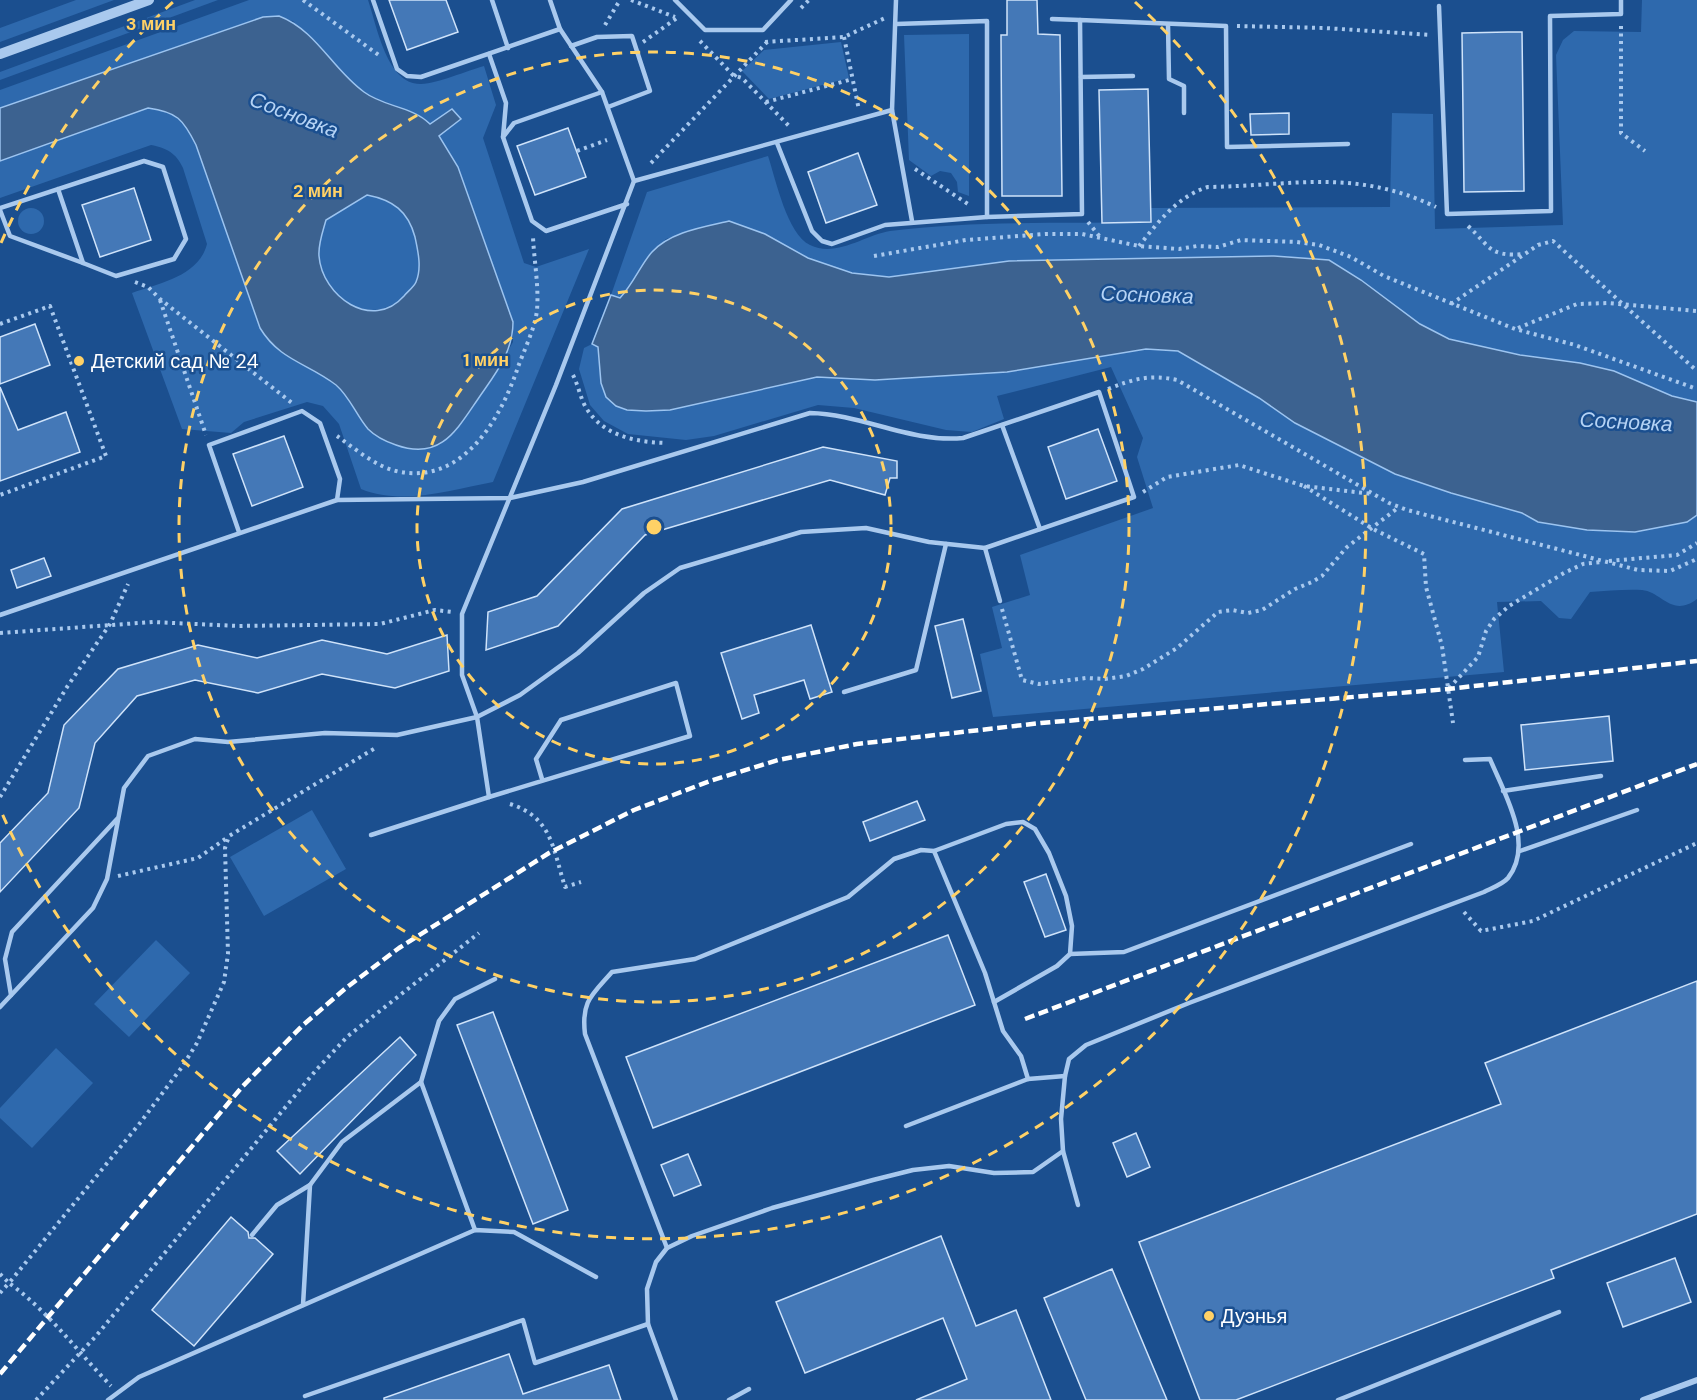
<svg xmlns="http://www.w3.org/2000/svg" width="1697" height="1400" font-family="'DM Sans',sans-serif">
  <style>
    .green { fill: #2e69ad }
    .water { fill: #3c6290; stroke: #9cc4f0; stroke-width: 1.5; fill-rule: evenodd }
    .building { fill: #4478b7; stroke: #cfe3fa; stroke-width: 1.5 }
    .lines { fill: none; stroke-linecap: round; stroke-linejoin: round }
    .path { stroke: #a9c9ee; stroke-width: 4; stroke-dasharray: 3 4.5; stroke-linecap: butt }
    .service { stroke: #a9c9ee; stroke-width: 4.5 }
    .minor { stroke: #a9c9ee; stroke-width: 6 }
    .tertiary { stroke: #a9c9ee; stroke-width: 10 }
    .rail { stroke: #fff; stroke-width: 4.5; stroke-dasharray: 10 4.5; stroke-linecap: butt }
    .ring { fill: none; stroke: #ffd166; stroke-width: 3; stroke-dasharray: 10 8 }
    .poi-dot { fill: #ffd166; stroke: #1b4f8f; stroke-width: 2 }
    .labels { text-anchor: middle; stroke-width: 5; stroke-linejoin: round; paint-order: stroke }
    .poi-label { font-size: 20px; fill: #fff; stroke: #1b4f8f; text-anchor: start }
    .water-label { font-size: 21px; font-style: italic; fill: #b5d3f5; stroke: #1b4f8f }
    .centre { fill: #ffd166; stroke: #1b4f8f; stroke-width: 3 }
    .ring-label { font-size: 18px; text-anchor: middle; font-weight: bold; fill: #ffd166; stroke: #1b4f8f; stroke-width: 5; stroke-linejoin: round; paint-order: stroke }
  </style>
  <rect width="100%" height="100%" fill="#1b4f8f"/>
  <g class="green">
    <polygon points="76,0 114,0 0,42 0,28"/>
    <polygon points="195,0 218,0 0,80 0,72"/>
    <path d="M249 0H368C377 26 387 85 421 84 439 83 466 71 484 66L496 105 483 138 524 263 536 267 589 249 493 482C450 490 403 506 361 489L339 424 323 406 307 402 244 422 231 433 182 429 132 293C160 283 199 276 207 244L183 168C176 153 167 148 151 145L0 198V161L148 108C177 113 183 119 196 145L260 328 336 386 346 395 370 431 455 432 493 377 513 342V321L458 167 439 136 452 109 430 124 415 113 367 95 351 83 293 21 263 17 0 108V90Z"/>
    <path d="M1642 0H1697V402L1672 396 1614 371 1580 363 1520 355 1449 339 1420 324 1361 280 1329 260 1274 256 1009 261 889 277 852 273 808 258 765 234 729 221 666 239 650 254 634 283 620 298 611 295 647 192 768 156C776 180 787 234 810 245 836 258 865 235 890 231 975 220 1064 224 1150 222V208L1390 207 1392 113 1433 114 1435 229 1563 225 1556 55 1563 40 1574 31 1641 32Z"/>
    <polygon points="969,34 969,196 958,192 957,182 951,173 940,171 931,176 909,160 904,35"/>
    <polygon points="841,42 849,78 769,99 742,71 764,50"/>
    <path d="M368 195C393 200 408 211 415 237 418 251 422 269 416 283 414 286 409 290 407 293 374 330 322 301 319 256 318 244 323 231 326 220Z"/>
    <circle cx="31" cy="221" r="13"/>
    <path d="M592 344 598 347 601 383 670 410 817 377 876 380 1007 372 1146 349 1178 351 1259 398 1295 423 1395 474 1451 493 1522 513 1538 522 1587 530 1635 532 1687 522 1697 515V599C1672 618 1662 592 1642 590 1625 589 1607 591 1590 592L1571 619 1559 618 1541 601 1497 602 1504 672 993 717 980 654 1002 648 992 607 1030 595 1020 555 1153 508 1137 457 1143 438 1111 367 997 396 1004 419 972 432 946 430 854 408 818 405 714 436 686 440 628 434 604 421 590 405 579 369 584 348Z"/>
    <polygon points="312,810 346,869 264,916 230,857"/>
    <polygon points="156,940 190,973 129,1037 94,1004"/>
    <polygon points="56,1048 93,1083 32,1148 0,1118 0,1108"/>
  </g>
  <g class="water">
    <path d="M279 16C316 30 333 70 364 92 384 107 412 106 430 124L452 109 461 119 439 136 458 167 513 322C513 353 495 374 478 399 456 431 440 461 396 445 387 442 375 436 368 429 356 415 350 397 336 385 308 363 280 361 260 328L196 145C183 119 177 112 148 108L0 161V108L263 17ZM367 195C393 200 408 211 415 237 418 251 422 268 416 282 414 287 407 292 404 296 372 332 322 296 319 256 318 244 323 231 326 220Z"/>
    <path d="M729 221 765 234 808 258 852 273 889 277 1009 261 1274 256 1329 260 1361 280 1420 324 1449 339 1520 355 1580 363 1614 371 1672 396 1697 402V515L1687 522 1635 532 1587 530 1538 522 1522 513 1451 493 1395 474 1295 423 1259 398 1178 351 1146 349 1007 372 875 380 817 377 670 410 646 411 627 410 616 406 606 397 601 383 598 347 592 344 611 295 620 298C634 283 641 264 652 252 670 232 703 227 729 221Z"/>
  </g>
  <g class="building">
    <polygon points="389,0 446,0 458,32 407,50"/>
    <polygon points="1007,0 1037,0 1038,34 1060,35 1062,196 1002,196 1001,35 1007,35"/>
    <polygon points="1508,32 1522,32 1524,191 1464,192 1462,33"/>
    <polygon points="1148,89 1151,222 1102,223 1099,90"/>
    <polygon points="1289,113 1289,134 1251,135 1250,114"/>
    <polygon points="568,128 586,177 535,195 517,146"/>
    <polygon points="858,153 877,205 826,223 808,172"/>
    <polygon points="134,188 151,240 100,257 82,205"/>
    <polygon points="35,324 50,365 0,384 0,337"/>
    <polygon points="0,387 18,430 66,412 80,452 0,481"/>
    <polygon points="1098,429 1117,481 1066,499 1048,447"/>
    <polygon points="284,436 303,487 252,506 233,454"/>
    <polygon points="823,447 897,461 897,478 890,478 885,495 830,480 645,535 558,626 486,650 488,612 537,596 622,509"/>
    <polygon points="44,558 51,576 17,588 11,570"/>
    <polygon points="963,619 981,691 952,698 935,626"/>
    <polygon points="811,625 832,692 810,699 804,680 754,695 759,713 742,719 721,653"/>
    <polygon points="447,635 449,671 395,688 322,674 258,693 195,680 137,696 95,743 79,808 0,892 0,843 48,793 64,725 118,669 198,645 257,658 322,640 387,654"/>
    <polygon points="1609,716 1613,761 1525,770 1521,725"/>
    <polygon points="917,801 925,820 870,841 863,822"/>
    <polygon points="1046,874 1066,930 1045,937 1024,882"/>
    <polygon points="948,935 975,1005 653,1128 626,1057"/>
    <polygon points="1697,981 1697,1214 1551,1270 1554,1278 1236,1400 1200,1400 1139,1242 1501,1104 1485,1063"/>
    <polygon points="493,1012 568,1210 533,1224 457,1025"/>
    <polygon points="400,1037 416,1055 300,1174 277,1151"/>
    <polygon points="1136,1133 1150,1167 1127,1177 1113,1143"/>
    <polygon points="688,1154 701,1185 674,1196 661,1165"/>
    <polygon points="231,1217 248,1232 249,1238 255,1238 273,1254 194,1346 152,1310"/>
    <polygon points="941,1236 976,1326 1016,1310 1051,1400 916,1400 967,1379 943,1318 805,1373 776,1302"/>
    <polygon points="1675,1258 1691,1302 1623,1327 1607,1283"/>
    <polygon points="1112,1269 1167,1400 1086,1400 1044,1298"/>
    <polygon points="509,1354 523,1394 609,1365 621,1400 384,1400 384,1398"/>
  </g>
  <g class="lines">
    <g class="path">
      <polyline points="303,0 380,56"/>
      <polyline points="631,0 675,17"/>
      <polyline points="801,8 809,0"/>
      <polyline points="605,25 620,0"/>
      <polyline points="1237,26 1325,28 1430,35"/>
      <polyline points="1621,26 1621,133 1645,151"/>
      <polyline points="844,37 859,110"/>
      <polyline points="700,41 733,75 742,78 791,128"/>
      <polyline points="643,42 677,18"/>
      <polyline points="765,42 844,37 885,18"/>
      <polyline points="766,102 853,79"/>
      <polyline points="577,151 607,140"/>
      <polyline points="651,163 768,41"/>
      <polyline points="915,169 971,206"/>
      <polyline points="1088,222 1100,237"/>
      <path d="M1468 226C1491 247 1488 257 1525 254"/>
      <path d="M1139 246C1158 222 1178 196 1208 187 1292 186 1355 168 1436 207"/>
      <polyline points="874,256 966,240 1045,234 1082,234 1139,246 1179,249 1197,246 1218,247 1241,240 1297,242 1319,245 1351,257 1384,276 1515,329 1575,345 1697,389"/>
      <polyline points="135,282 148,287 160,299 292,403"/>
      <polyline points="160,300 206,435"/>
      <polyline points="1451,304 1538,245 1553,241 1697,371"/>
      <polyline points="0,324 50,306 106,456 0,495"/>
      <polyline points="1518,328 1577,304 1608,303 1697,311"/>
      <path d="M573 375C578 385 580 396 585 406 602 436 635 442 666 443"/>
      <path d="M1108 389C1133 379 1150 374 1177 380L1389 503 1407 510 1638 570 1670 571 1697 559"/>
      <path d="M337 436C354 448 375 466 396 471 461 486 499 422 517 370 523 352 535 329 537 310 539 286 534 260 533 237"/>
      <polyline points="1304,486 1373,529 1424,554 1426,587 1442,646 1453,723"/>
      <polyline points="1143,492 1167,477 1239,465 1304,486 1372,494"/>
      <polyline points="1609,561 1677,555 1697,543"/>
      <polyline points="1002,609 1022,680 1039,684 1086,678 1105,679 1126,676 1143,669 1177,648 1218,612 1232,610 1248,613 1262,610 1295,589 1312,582 1322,576 1347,547 1399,507"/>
      <polyline points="0,633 153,622 238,626 380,624 435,610 453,612"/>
      <polyline points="1449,688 1478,657 1486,631 1494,619 1509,606 1564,573 1583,564 1601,562"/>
      <polyline points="0,797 67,687 110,624 128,584"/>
      <path d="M510 804C552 817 553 849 565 887L581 882"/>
      <polyline points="118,876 198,858 228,837"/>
      <polyline points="1464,912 1481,931 1533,921 1697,843"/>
      <polyline points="0,1274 9,1283 140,1123 182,1067 197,1043 224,982 228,954 225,848 229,836 377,747"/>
      <path d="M0 1293 9 1283C49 1312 77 1351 111 1386"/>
      <polyline points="36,1400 96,1336 317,1069 348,1036 479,933"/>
    </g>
    <g class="service">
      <polyline points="373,0 397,69 407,76 421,77 560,29"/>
      <polyline points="492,0 508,48"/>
      <polyline points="675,0 705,30 763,30 791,0"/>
      <polyline points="896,0 892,110 912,221"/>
      <polyline points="1439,6 1447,214 1551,211 1550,16 1621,14 1621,0"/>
      <polyline points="1052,19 1080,20"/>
      <polyline points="896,24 987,21 987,217 1082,214 1080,20 1226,26 1227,147 1348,144"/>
      <polyline points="1168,25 1169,79 1184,86 1184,113"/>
      <polyline points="571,46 597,37 632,36 650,91 608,107"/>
      <polyline points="489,54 506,103 503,137"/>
      <polyline points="1081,77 1133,76"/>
      <polyline points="602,92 514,123 503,137 532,221 546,231 627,204"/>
      <polyline points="777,143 812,231 822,241 832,244 885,225 987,217"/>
      <polyline points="634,181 892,110"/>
      <polyline points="0,208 144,161 163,167 186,239 174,259 116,276 83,263 58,189"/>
      <polyline points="0,210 10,236 83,263"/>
      <polyline points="1002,425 1040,529"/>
      <polyline points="239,532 209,445 302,411 320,423 340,479 337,500"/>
      <polyline points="985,548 1000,601"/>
      <path d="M0 615 337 500 510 498 583 482 810 413C862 414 910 443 963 438L1099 392 1134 497 985 548 929 542 866 528 801 532 680 568 644 593 578 653 520 695 477 717 397 735 325 733 228 742 195 739 148 756 124 788 107 879 93 908 0 1007"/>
      <polyline points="844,692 916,670 946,544"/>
      <polyline points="542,779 536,759 561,720 676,683 690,736 489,797 477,717 462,675 462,614 556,385 634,181 602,92 560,29 550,0"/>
      <polyline points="1503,791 1601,776"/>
      <polyline points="371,835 489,797"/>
      <polyline points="934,851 985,973 1003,1031 1021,1056 1028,1079"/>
      <polyline points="1520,851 1637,810"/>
      <polyline points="1070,954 1124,952 1411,844"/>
      <polyline points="11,995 5,959 12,932 117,819"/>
      <polyline points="906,1126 1028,1079 1065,1076"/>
      <polyline points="1063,1151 1078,1205"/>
      <polyline points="475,1230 421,1082 439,1021 455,999 495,979"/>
      <polyline points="252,1235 277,1205 310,1185"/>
      <path d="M667 1248 585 1034C581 1001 592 995 612 972L695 959 848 897 894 859 921 850 934 851 1006 824 1023 822 1035 829 1049 853 1066 896 1072 926 1070 954 1057 966 994 1002"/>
      <polyline points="303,1305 310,1185 342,1142 421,1082"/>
      <polyline points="305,1396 523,1320 535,1363 648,1324"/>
      <polyline points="108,1400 139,1377 475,1230 514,1232 596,1277"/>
      <path d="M676 1400 648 1324 647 1289 656 1262 667 1248 692 1236 772 1208 873 1180 913 1170 949 1166 994 1173 1033 1172 1063 1151 1061 1119 1065 1076 1069 1059 1086 1045 1189 1003 1484 892C1492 888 1503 884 1508 878 1535 844 1504 793 1490 759L1465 760"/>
      <polyline points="729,1400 749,1389"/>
      <polyline points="1338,1400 1559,1312"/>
    </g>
    <polyline class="minor" points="1643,1400 1697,1380"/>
    <polyline class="tertiary" points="0,54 149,0"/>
    <g class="rail">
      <polyline points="1025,1019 1697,764"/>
      <polyline points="0,1374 242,1087 303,1025 346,988 399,948 549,853 634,810 710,781 778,760 857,744 1041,723 1448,689 1697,661"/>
    </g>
  </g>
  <g class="ring">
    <circle cx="654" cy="527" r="237"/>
    <circle cx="654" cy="527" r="475"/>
    <path d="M1 243A712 712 0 0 1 173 2M1135 2A712 712 0 1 1 1 811"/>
  </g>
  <g class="poi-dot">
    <circle cx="79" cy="361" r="6"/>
    <circle cx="1209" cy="1316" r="6"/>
  </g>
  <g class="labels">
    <g class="poi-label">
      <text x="91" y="368">Детский сад № 24</text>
      <text x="1221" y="1323">Дуэнья</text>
    </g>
    <g class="water-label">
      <text transform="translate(294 115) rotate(21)" y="7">Сосновка</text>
      <text transform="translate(1147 295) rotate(2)" y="7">Сосновка</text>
      <text transform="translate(1626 422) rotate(3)" y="7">Сосновка</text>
    </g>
  </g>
  <circle cx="654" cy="527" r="9" class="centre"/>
  <g class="ring-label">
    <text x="151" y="30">3 мин</text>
    <text x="318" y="197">2 мин</text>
    <text x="486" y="366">1 мин</text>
  </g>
</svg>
